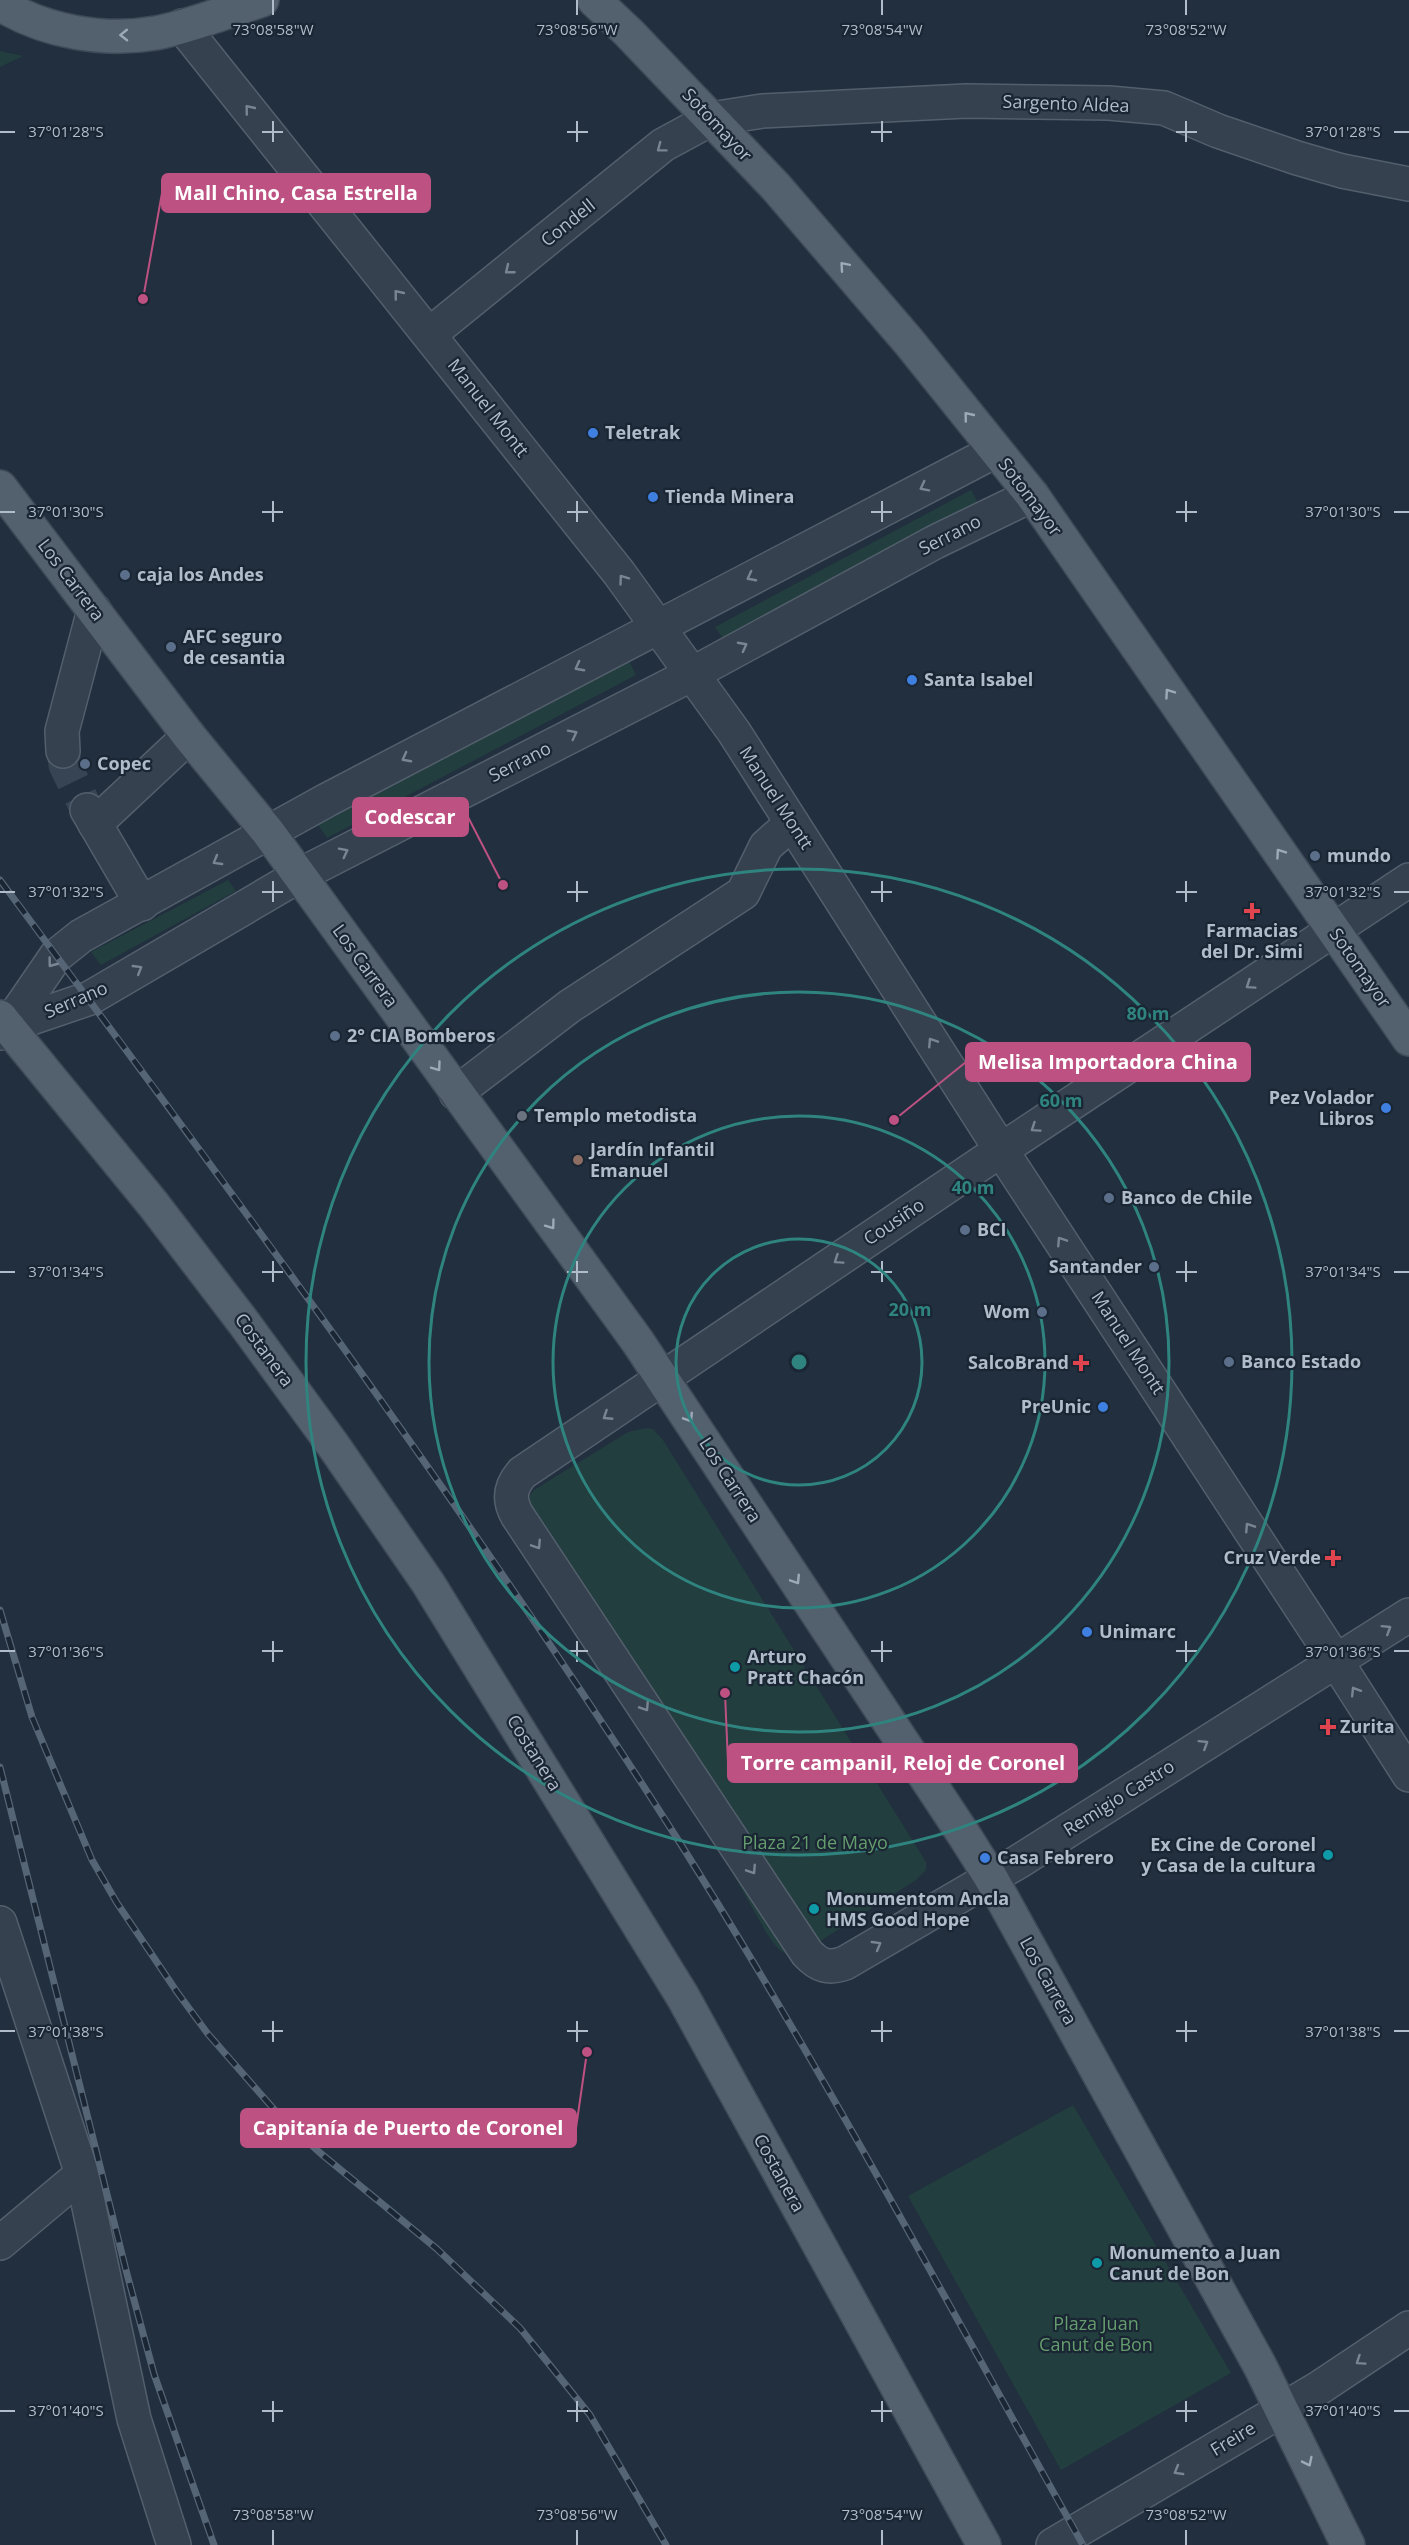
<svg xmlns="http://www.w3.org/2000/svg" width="1409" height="2545" font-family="'Open Sans',sans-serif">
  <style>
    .green { fill: #233e3f }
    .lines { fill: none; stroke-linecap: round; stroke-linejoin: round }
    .minor-tunnel { stroke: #364453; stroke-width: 33; stroke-dasharray: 33 16; stroke-linecap: butt }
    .minor-casing { stroke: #535f6c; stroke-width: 36 }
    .major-casing { stroke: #3e4a57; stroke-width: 36 }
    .minor { stroke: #35414e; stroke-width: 33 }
    .major { stroke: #53606e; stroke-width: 33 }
    .rail-casing { stroke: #566576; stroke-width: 7 }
    .rail { stroke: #1a2633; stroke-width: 4.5; stroke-dasharray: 14; stroke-linecap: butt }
    .oneway { stroke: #9daab8 }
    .oneway2 { stroke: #798592 }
    .ticks { fill: none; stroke: #b0bcca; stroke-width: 2 }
    .ring { fill: none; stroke: #2f8480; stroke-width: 3 }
    .shop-dot { fill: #3f7fe0; stroke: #1a2633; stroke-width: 2 }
    .service-dot { fill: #5c6f8a; stroke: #1a2633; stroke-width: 2 }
    .health-dot { fill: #e0444e; stroke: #1a2633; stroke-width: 2 }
    .worship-dot { fill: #6b7280; stroke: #1a2633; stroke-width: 2 }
    .education-dot { fill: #8d6e63; stroke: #1a2633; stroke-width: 2 }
    .culture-dot { fill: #0f9aa8; stroke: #1a2633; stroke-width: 2 }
    .labels { text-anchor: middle; stroke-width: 4.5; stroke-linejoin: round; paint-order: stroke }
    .street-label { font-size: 18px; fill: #b0bcca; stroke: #1a2633 }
    .poi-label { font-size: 18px; font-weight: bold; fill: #b0bcca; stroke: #1a2633; text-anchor: start }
    .park-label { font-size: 18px; fill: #659d6e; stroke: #1a2633 }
    .ticks-label { font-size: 15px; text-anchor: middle; fill: #b0bcca; stroke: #1a2633; stroke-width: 4.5; stroke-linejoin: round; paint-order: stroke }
    .centre { fill: #2f8480; stroke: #1a2633; stroke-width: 3 }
    .ring-label { font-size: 18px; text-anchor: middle; font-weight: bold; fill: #2f8480; stroke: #1a2633; stroke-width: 4.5; stroke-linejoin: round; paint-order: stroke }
    .leader { fill: none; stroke: #bc5182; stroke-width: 2 }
    .callout-dot { fill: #bc5182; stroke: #1a2633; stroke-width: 2 }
    .callout { fill: #bc5182; stroke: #bc5182; stroke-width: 2 }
    .callout-label { font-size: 20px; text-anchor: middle; font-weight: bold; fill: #fff }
  </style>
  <rect width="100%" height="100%" fill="#212f3e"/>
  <g class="green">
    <polygon points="0,51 23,56 0,67"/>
    <polygon points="971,490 980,506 724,640 715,627"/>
    <polygon points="629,661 636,675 327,838 318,825"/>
    <polygon points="228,880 236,891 101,965 91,952"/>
    <path d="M646 1428 653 1429 663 1440 926 1862V1870L916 1880 800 1954C783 1958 776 1947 767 1934L532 1517 529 1497 534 1490 628 1432Z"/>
    <polygon points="1073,2105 1231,2373 1061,2470 908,2196"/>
  </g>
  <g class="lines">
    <polyline class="minor-tunnel" points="63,751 65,765 87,810"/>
    <g class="minor-casing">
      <g id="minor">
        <polyline points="182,26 619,573 734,732 1001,1150 1336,1661 1409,1775"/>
        <polyline points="430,334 663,145 711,119 762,111 966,101 1109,103 1164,108 1218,131 1297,158 1342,171 1409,184"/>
        <polyline points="63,751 62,731 94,610"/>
        <polyline points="87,810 142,904"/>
        <polyline points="95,824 189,736"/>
        <path d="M1409 880 1001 1150 522 1473C510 1487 508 1499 517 1515L807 1953C819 1966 829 1969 845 1963L1018 1862 1409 1615"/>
        <polyline points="8,1026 90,998 300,875 692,674 935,542 1032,495"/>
        <polyline points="0,1033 8,1026 56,956 81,936 327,800 995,451"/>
        <polyline points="456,1093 570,1006 743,893 766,846 792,823"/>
        <polyline points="0,1923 82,2174 134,2419 174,2545"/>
        <polyline points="0,2243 82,2174"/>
        <polyline points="1053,2545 1319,2388 1409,2328"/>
      </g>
    </g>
    <g class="major-casing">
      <g id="major">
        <polyline points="594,0 629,33 776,187 909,342 1032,495 1409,1039"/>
        <path d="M0 4C45 32 104 42 156 33 192 26 228 11 262 0"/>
        <polyline points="0,487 189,736 268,832 638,1342 966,1838 991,1878 1260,2366 1348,2545"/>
        <polyline points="0,1017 153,1204 244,1323 333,1445 428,1583 683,1997 984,2545"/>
      </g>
    </g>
    <use href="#minor" class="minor"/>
    <use href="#major" class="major"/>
    <g class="rail-casing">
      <g id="rail">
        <path d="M0 880C234 1195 469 1511 680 1843 824 2071 951 2310 1083 2545"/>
        <polyline points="0,1610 32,1717 92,1860 117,1903 177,1992 208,2034 279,2115 319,2152 437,2249 520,2328 590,2415 666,2545"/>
        <polyline points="0,1767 127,2274 154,2374 214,2545"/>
      </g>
    </g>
    <use href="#rail" class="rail"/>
  </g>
  <defs><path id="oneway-chevron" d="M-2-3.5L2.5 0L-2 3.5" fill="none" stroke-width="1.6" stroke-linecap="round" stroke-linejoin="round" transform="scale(1.5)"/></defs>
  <g class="oneway">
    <use href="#oneway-chevron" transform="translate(124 35) rotate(179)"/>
    <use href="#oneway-chevron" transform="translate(844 266) rotate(-131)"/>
    <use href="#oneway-chevron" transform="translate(968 416) rotate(-129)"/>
    <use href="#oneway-chevron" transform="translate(1169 693) rotate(-125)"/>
    <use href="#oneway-chevron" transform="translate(1280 853) rotate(-125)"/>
    <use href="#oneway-chevron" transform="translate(437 1067) rotate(54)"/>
    <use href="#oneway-chevron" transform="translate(551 1225) rotate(54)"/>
    <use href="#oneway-chevron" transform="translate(689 1418) rotate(57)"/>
    <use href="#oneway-chevron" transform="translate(796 1580) rotate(57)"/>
    <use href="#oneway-chevron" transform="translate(1308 2462) rotate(64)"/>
  </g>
  <g class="oneway2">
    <use href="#oneway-chevron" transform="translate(249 109) rotate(-129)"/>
    <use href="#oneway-chevron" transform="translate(661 148) rotate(143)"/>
    <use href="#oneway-chevron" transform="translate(509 270) rotate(141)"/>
    <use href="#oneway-chevron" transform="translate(398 294) rotate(-129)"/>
    <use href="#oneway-chevron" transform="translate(924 487) rotate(153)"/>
    <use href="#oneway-chevron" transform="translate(751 577) rotate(152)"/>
    <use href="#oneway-chevron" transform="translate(623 579) rotate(-126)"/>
    <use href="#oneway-chevron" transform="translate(743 646) rotate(-28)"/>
    <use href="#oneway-chevron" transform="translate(579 667) rotate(152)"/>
    <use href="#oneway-chevron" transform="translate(573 734) rotate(-27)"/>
    <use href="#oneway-chevron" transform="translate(406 758) rotate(152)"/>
    <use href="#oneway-chevron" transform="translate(344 852) rotate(-27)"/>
    <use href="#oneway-chevron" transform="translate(217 861) rotate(150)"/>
    <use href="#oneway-chevron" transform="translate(52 963) rotate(127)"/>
    <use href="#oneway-chevron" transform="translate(138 969) rotate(-31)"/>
    <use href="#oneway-chevron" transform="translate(1250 985) rotate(146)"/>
    <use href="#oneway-chevron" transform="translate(932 1042) rotate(-123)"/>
    <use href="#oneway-chevron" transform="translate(1035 1128) rotate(146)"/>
    <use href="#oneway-chevron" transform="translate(1061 1241) rotate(-123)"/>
    <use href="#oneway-chevron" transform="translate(838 1260) rotate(146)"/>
    <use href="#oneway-chevron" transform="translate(607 1416) rotate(147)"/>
    <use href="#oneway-chevron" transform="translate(1249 1527) rotate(-123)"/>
    <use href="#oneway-chevron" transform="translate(537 1545) rotate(57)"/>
    <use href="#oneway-chevron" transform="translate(1387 1629) rotate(-32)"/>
    <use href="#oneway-chevron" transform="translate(1355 1691) rotate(-122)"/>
    <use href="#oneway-chevron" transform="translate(645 1707) rotate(57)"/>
    <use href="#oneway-chevron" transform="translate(1204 1744) rotate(-32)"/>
    <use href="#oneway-chevron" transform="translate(752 1870) rotate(57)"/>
    <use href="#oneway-chevron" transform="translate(877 1945) rotate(-30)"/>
    <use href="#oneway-chevron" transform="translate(1360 2361) rotate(146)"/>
    <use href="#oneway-chevron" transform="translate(1178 2471) rotate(150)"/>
  </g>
  <path class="ticks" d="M273 0V15M577 0V15M882 0V15M1186 0V15M273 121V142M577 121V142M882 121V142M1186 121V142M0 132H15M262 132H283M567 132H588M871 132H892M1176 132H1197M1394 132H1409M273 501V522M577 501V522M882 501V522M1186 501V522M0 512H15M262 512H283M567 512H588M871 512H892M1176 512H1197M1394 512H1409M273 881V902M577 881V902M882 881V902M1186 881V902M0 892H15M262 892H283M567 892H588M871 892H892M1176 892H1197M1394 892H1409M273 1261V1282M577 1261V1282M882 1261V1282M1186 1261V1282M0 1272H15M262 1272H283M567 1272H588M871 1272H892M1176 1272H1197M1394 1272H1409M273 1641V1662M577 1641V1662M882 1641V1662M1186 1641V1662M0 1651H15M262 1651H283M567 1651H588M871 1651H892M1176 1651H1197M1394 1651H1409M273 2021V2042M577 2021V2042M882 2021V2042M1186 2021V2042M0 2031H15M262 2031H283M567 2031H588M871 2031H892M1176 2031H1197M1394 2031H1409M273 2401V2422M577 2401V2422M882 2401V2422M1186 2401V2422M0 2411H15M262 2411H283M567 2411H588M871 2411H892M1176 2411H1197M1394 2411H1409M273 2530V2545M577 2530V2545M882 2530V2545M1186 2530V2545"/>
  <g class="ring">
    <circle cx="799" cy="1362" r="123"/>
    <circle cx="799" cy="1362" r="246"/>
    <circle cx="799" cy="1362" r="370"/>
    <circle cx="799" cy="1362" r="493"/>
  </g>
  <g class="shop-dot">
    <circle cx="593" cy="433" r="6"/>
    <circle cx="653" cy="497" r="6"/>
    <circle cx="912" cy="680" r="6"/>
    <circle cx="1386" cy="1108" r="6"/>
    <circle cx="1103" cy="1407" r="6"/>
    <circle cx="1087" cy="1632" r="6"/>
    <circle cx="985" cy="1858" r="6"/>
  </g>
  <g class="service-dot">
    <circle cx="125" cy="575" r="6"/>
    <circle cx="171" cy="647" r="6"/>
    <circle cx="85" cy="764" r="6"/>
    <circle cx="1315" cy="856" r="6"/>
    <circle cx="335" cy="1036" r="6"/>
    <circle cx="1109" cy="1198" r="6"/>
    <circle cx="965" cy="1230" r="6"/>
    <circle cx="1154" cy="1267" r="6"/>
    <circle cx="1042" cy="1312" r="6"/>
    <circle cx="1229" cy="1362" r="6"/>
  </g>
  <g class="health-dot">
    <path d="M1249 902h6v6h6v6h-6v6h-6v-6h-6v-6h6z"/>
    <path d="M1078 1354h6v6h6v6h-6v6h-6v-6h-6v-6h6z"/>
    <path d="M1330 1549h6v6h6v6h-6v6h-6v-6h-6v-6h6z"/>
    <path d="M1325 1718h6v6h6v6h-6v6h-6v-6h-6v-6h6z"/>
  </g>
  <circle class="worship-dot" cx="522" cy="1116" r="6"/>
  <circle class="education-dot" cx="578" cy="1160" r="6"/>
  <g class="culture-dot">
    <circle cx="735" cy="1667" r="6"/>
    <circle cx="1328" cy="1855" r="6"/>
    <circle cx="814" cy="1909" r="6"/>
    <circle cx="1097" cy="2263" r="6"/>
  </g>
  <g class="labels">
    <g class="street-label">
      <text transform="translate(1066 104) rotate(2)" y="6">Sargento Aldea</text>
      <text transform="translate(717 125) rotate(47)" y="6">Sotomayor</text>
      <text transform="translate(568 223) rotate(-39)" y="6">Condell</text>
      <text transform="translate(488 408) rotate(52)" y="6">Manuel Montt</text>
      <text transform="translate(1030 497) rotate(53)" y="6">Sotomayor</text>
      <text transform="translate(950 535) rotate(-27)" y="6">Serrano</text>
      <text transform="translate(71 580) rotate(53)" y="6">Los Carrera</text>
      <text transform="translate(520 762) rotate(-27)" y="6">Serrano</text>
      <text transform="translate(776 798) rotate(57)" y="6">Manuel Montt</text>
      <text transform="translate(365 966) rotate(54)" y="6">Los Carrera</text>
      <text transform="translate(1360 968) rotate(55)" y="6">Sotomayor</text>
      <text transform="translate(76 1000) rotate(-23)" y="6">Serrano</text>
      <text transform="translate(894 1222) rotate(-34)" y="6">Cousiño</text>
      <text transform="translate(1128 1343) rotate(57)" y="6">Manuel Montt</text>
      <text transform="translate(264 1350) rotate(54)" y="6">Costanera</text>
      <text transform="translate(730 1480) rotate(57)" y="6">Los Carrera</text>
      <text transform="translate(534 1753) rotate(58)" y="6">Costanera</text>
      <text transform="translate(1119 1798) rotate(-32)" y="6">Remigio Castro</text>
      <text transform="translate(1048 1981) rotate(61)" y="6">Los Carrera</text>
      <text transform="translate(779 2173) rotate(61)" y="6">Costanera</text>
      <text transform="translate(1233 2439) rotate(-31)" y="6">Freire</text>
    </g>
    <g class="poi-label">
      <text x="605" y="439">Teletrak</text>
      <text x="665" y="503">Tienda Minera</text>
      <text x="137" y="581">caja los Andes</text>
      <text x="183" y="643">AFC seguro<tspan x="183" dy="21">de cesantia</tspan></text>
      <text x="924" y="686">Santa Isabel</text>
      <text x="97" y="770">Copec</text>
      <text x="1327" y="862">mundo</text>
      <text x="1252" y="937" text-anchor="middle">Farmacias<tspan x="1252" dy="21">del Dr. Simi</tspan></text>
      <text x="347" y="1042">2° CIA Bomberos</text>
      <text x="1374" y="1104" text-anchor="end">Pez Volador<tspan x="1374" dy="21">Libros</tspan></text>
      <text x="534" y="1122">Templo metodista</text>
      <text x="590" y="1156">Jardín Infantil<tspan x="590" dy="21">Emanuel</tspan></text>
      <text x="1121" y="1204">Banco de Chile</text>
      <text x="977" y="1236">BCI</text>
      <text x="1142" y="1273" text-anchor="end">Santander</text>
      <text x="1030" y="1318" text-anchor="end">Wom</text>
      <text x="1241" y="1368">Banco Estado</text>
      <text x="1069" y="1369" text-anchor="end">SalcoBrand</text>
      <text x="1091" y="1413" text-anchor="end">PreUnic</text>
      <text x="1321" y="1564" text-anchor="end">Cruz Verde</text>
      <text x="1099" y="1638">Unimarc</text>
      <text x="747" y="1663">Arturo<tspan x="747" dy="21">Pratt Chacón</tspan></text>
      <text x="1340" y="1733">Zurita</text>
      <text x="1316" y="1851" text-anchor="end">Ex Cine de Coronel<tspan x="1316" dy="21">y Casa de la cultura</tspan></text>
      <text x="997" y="1864">Casa Febrero</text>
      <text x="826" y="1905">Monumentom Ancla<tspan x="826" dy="21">HMS Good Hope</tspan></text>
      <text x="1109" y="2259">Monumento a Juan<tspan x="1109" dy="21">Canut de Bon</tspan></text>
    </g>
    <g class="park-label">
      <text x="815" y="1849">Plaza 21 de Mayo</text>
      <text x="1096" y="2330">Plaza Juan<tspan x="1096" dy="21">Canut de Bon</tspan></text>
    </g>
  </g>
  <g class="ticks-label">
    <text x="273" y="35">73°08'58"W</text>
    <text x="577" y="35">73°08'56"W</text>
    <text x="882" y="35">73°08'54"W</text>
    <text x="1186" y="35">73°08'52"W</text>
    <text x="66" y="137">37°01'28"S</text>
    <text x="1343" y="137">37°01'28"S</text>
    <text x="66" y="517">37°01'30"S</text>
    <text x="1343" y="517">37°01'30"S</text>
    <text x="66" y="897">37°01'32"S</text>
    <text x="1343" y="897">37°01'32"S</text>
    <text x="66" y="1277">37°01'34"S</text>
    <text x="1343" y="1277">37°01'34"S</text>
    <text x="66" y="1657">37°01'36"S</text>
    <text x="1343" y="1657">37°01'36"S</text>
    <text x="66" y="2037">37°01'38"S</text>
    <text x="1343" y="2037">37°01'38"S</text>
    <text x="66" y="2416">37°01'40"S</text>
    <text x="1343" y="2416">37°01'40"S</text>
    <text x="273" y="2520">73°08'58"W</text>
    <text x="577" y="2520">73°08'56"W</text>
    <text x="882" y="2520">73°08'54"W</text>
    <text x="1186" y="2520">73°08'52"W</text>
  </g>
  <circle cx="799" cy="1362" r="9" class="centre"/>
  <g class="ring-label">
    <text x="1148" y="1020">80 m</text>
    <text x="1061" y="1107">60 m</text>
    <text x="973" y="1194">40 m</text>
    <text x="910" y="1316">20 m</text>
  </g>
  <path class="leader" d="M143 299L162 193M503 885L468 817M894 1120L966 1062M725 1693L728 1763M587 2052L576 2128"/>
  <g class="callout-dot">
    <circle cx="143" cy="299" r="6"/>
    <circle cx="503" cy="885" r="6"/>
    <circle cx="894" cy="1120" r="6"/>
    <circle cx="725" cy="1693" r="6"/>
    <circle cx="587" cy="2052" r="6"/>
  </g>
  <g class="callout">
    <rect x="162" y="174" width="268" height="38" rx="6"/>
    <rect x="353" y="798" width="115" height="38" rx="6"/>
    <rect x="966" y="1043" width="284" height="38" rx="6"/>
    <rect x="728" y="1744" width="349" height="38" rx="6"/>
    <rect x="241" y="2109" width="335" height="38" rx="6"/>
  </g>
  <g class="callout-label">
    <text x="296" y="200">Mall Chino, Casa Estrella</text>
    <text x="410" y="824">Codescar</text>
    <text x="1108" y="1069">Melisa Importadora China</text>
    <text x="903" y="1770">Torre campanil, Reloj de Coronel</text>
    <text x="408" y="2135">Capitanía de Puerto de Coronel</text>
  </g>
</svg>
